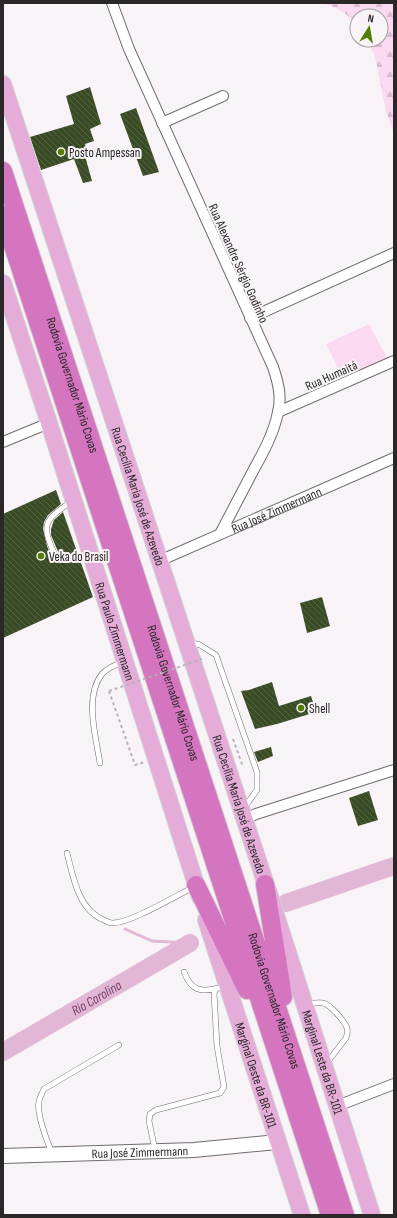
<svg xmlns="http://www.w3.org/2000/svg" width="397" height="1218" font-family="'Sofia Sans Condensed',sans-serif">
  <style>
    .grass { fill: #fbd9f1 }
    .forest { fill: url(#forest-firs) }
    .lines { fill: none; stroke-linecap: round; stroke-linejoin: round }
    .stream { stroke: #e2b6d5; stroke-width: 3 }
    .river { stroke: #e2b6d5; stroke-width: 18 }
    .building { fill: url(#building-back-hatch) }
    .service-casing { stroke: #706c6e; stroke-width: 6 }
    .minor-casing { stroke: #706c6e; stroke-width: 12 }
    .secondary-casing { stroke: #706c6e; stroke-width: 16 }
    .primary-casing { stroke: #d0cfd0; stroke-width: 18 }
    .motorway-casing { stroke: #d0cfd0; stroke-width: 20 }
    .path { stroke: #b7b3b5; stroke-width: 2; stroke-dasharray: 3 3; stroke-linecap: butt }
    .service { stroke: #fff; stroke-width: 5 }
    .minor { stroke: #fff; stroke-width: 10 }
    .secondary { stroke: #fff; stroke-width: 14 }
    .primary { stroke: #e6acd9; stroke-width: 16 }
    .motorway { stroke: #d675bf; stroke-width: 18 }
    .path-bridge { stroke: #b7b3b5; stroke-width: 2; stroke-dasharray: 3 3; stroke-linecap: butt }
    .poi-dot { fill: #527d00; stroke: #f8f3f6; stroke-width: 1.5 }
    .labels { text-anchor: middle; stroke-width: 4; stroke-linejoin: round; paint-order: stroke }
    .poi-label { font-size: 13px; fill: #292728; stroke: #f8f3f6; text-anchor: start }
    .street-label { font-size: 13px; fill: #292728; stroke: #f8f3f6 }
    .water-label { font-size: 14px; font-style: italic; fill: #753e68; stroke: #f8f3f6 }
  </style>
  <defs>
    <pattern id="forest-firs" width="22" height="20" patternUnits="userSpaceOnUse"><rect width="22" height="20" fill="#fbd9f1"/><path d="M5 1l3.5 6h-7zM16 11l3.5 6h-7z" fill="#d7bacf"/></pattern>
    <pattern id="building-back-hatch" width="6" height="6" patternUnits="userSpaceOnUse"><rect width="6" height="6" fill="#3a4c25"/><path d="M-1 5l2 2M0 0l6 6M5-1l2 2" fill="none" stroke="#556344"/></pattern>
  </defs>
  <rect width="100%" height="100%" fill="#f8f3f6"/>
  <polygon class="grass" points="369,324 387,358 343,378 326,344"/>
  <path class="forest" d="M321 3H394V134L386 111 375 57 367 40H381V16H357V25C346 12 337 7 321 3Z"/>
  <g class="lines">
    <polyline class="stream" points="125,929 152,941 190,943"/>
    <g class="river">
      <polyline points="286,903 394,866"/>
      <path id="s1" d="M3 1052 190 943"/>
    </g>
  </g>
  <g class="building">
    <polygon points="90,87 101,124 90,129 94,141 85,144 88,154 85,156 92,181 83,183 74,159 41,170 30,137 74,124 66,96"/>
    <polygon points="136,108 159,172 143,176 120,114"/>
    <polygon points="56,490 61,504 48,515 44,522 43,529 47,546 52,558 55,559 58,558 59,554 51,535 51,529 54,520 63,512 93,597 3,638 3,514"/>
    <polygon points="322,597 330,626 307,633 300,603"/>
    <polygon points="272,682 279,706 311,696 316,712 277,724 255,729 241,691 249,690"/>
    <polygon points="271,747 273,756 258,762 254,752"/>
    <polygon points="369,791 378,820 358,826 349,798"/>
  </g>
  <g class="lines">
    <g class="service-casing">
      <g id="service">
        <path d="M55 555C40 523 45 520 72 501"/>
        <polyline points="189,642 200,645 216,655 257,772 257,790 244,808"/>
        <path d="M100 763C96 738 84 696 102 674 107 668 115 665 123 662"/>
        <path d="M67 853C73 876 78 910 104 920 106 921 110 923 112 923 129 924 177 895 194 887"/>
        <path d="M184 972C191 990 200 993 219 988"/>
        <path d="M307 1004C313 1003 318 1002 323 1003 330 1004 345 1022 347 1028 348 1032 347 1035 346 1038L326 1064"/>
        <polyline points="155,1150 149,1121 150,1114 156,1110 220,1093 224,1087 217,1046 214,993 216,989"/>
        <path d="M52 1152C47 1142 36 1112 39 1101 40 1097 42 1093 44 1089L119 1045"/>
      </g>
    </g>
    <g class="minor-casing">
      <g id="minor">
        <path d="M112 3 129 49 273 367C278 382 282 397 278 412 274 433 263 453 253 471 242 492 231 513 220 534"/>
        <polyline points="162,123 223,96"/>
        <polyline points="250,318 394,253"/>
        <polyline points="278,412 394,361"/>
        <polyline points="3,442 49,423"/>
        <path id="s2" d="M159 561 394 458"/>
        <polyline points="244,820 256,814 394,770"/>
        <polyline points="337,1106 394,1084"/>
      </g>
    </g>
    <g class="secondary-casing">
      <g id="secondary">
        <path id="s3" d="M3 1156 194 1150 277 1142"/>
      </g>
    </g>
    <g class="primary-casing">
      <g id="primary">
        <path id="s4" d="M3 84 274 909 372 1215"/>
        <path id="s5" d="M3 283 49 423 200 897"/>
        <path id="s6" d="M206 920 302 1215"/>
      </g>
    </g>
    <g class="motorway-casing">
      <g id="motorway">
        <path id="s7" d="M3 171 345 1215"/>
        <polyline points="3,215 330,1215"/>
        <polyline points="265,884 283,997"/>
        <polyline points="196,885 247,990"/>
      </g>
    </g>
    <g class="path">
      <polyline points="109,691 135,765 145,762"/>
      <polyline points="233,739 242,764 239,765"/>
    </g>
    <use href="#service" class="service"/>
    <use href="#minor" class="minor"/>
    <use href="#secondary" class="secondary"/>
    <use href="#primary" class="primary"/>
    <use href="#motorway" class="motorway"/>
    <polyline class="path-bridge" points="109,691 202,659"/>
  </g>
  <g class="poi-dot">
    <circle cx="61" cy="152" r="4"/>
    <circle cx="41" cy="556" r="4"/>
    <circle cx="301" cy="708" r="4"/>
  </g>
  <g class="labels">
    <g class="poi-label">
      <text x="69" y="157">Posto Ampessan</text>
      <text x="49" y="561">Veka do Brasil</text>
      <text x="309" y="713">Shell</text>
    </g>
    <g class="street-label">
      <text transform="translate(239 263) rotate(66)" y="5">Rua Alexandre Sérgio Godinho</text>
      <text transform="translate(331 375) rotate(-24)" y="5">Rua Humaitá</text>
      <text dy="5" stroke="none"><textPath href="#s7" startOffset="225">Rodovia Governador Mário Covas</textPath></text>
      <text dy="5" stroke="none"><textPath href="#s4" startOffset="434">Rua Cecília Maria José de Azevedo</textPath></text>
      <text dy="5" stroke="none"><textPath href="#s2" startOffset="128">Rua José Zimmermann</textPath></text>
      <text dy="5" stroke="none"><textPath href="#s5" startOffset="366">Rua Paulo Zimmermann</textPath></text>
      <text dy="5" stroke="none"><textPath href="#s7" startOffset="549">Rodovia Governador Mário Covas</textPath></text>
      <text dy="5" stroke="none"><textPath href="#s4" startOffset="758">Rua Cecília Maria José de Azevedo</textPath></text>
      <text dy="5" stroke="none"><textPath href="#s7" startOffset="873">Rodovia Governador Mário Covas</textPath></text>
      <text dy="5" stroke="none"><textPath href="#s4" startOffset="1029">Marginal Leste da BR-101</textPath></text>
      <text dy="5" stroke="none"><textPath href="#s6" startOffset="163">Marginal Oeste da BR-101</textPath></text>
      <text dy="5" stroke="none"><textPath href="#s3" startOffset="137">Rua José Zimmermann</textPath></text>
    </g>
    <g class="water-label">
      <text dy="5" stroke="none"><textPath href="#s1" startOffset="108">Rio Carolina</textPath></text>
    </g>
  </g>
  <rect width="397" height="1218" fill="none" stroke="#292728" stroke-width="8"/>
  <g transform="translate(369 28) rotate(11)"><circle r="19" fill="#f8f3f6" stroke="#a5a1a4"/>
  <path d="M0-3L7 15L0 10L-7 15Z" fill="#527d00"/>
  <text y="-6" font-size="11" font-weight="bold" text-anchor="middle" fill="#292728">N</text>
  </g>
</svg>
